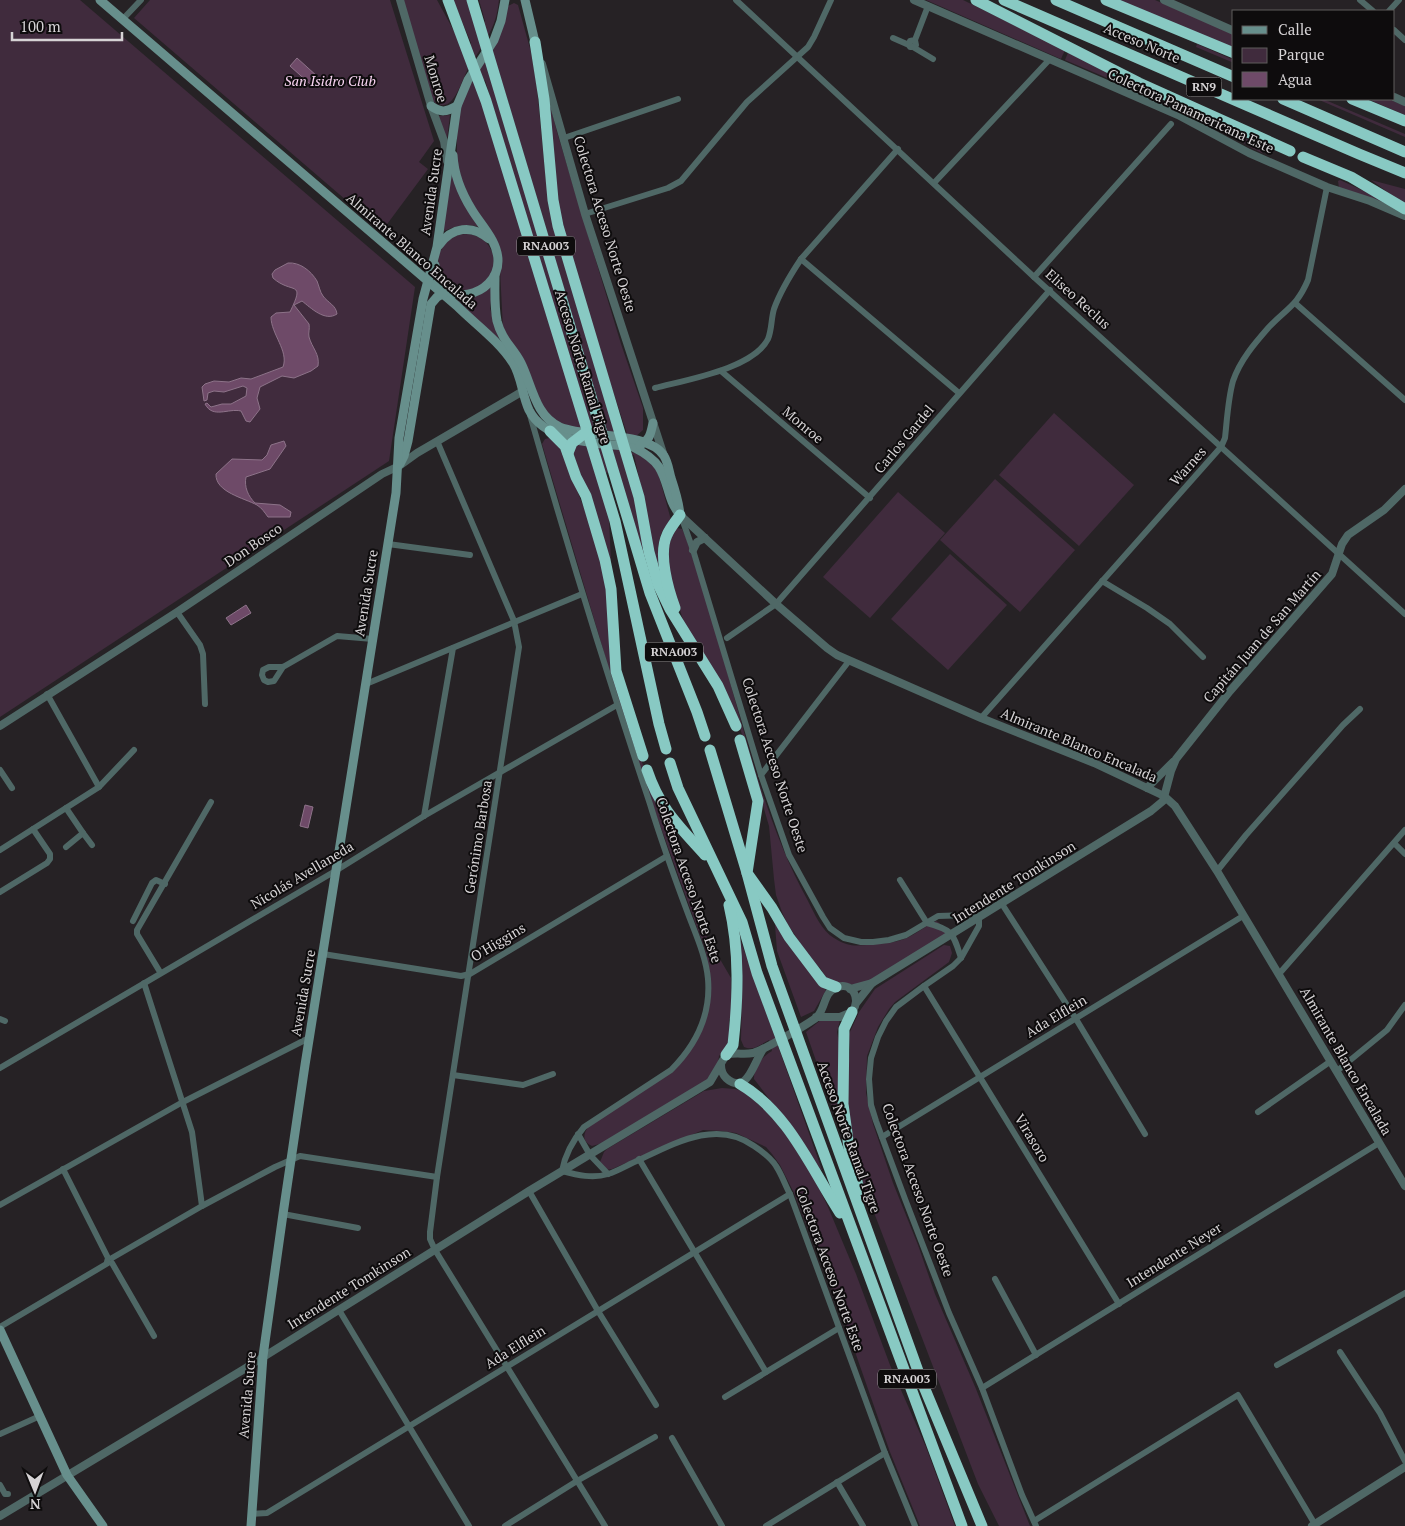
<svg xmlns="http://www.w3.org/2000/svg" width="1405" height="1526" font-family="'PT Serif',serif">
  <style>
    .green { fill: #402b3d }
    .water { fill: #6e4a68; stroke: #8d7389 }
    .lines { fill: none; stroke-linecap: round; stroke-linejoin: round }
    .minor { stroke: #4f6866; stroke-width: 6 }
    .tertiary { stroke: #4f6866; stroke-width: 8 }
    .secondary { stroke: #678f8c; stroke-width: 9 }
    .motorway { stroke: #88c9c3; stroke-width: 11 }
    .labels { text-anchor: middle; stroke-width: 4; stroke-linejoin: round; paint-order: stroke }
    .shield { fill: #0e0c0d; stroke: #9a9799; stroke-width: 1 }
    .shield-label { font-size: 12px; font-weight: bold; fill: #d6d3d5 }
    .street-label { font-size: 14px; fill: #d6d3d5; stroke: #0e0c0d }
    .park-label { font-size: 14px; font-style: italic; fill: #fbd5f4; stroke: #0e0c0d }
  </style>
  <rect width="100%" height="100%" fill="#262225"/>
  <g class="green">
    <polygon points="0,0 80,0 415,287 389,461 0,717"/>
    <polygon points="150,0 390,0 434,141 419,162 428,169 382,231 134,18"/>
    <path d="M403 0H437L467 55 471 43 453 0H469L478 32 485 21 479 0H499C498 8 497 15 494 23 488 39 477 54 468 69 462 80 458 96 449 103 443 107 437 105 432 100Z"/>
    <polygon points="926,0 963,0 1065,50 1061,59"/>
    <polygon points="1111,0 1155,0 1234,34 1234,50"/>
    <polygon points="514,3 518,5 531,52 537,88 546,181 619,435 608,435 497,65 610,472 607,473 604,472 485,80 479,87 583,431 550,419 503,329 499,250 475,209 461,182 457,159 457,129 461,104 508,6"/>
    <polygon points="1197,44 1234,60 1234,63 1196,47"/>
    <polygon points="1069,50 1127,85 1126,86 1065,60"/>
    <polygon points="1317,99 1323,99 1405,134 1405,137"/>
    <polygon points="1373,99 1388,99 1405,106 1405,115 1372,101"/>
    <polygon points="549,100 557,132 621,344 643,408 643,430 635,437 628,437 607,373 554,196"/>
    <polygon points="450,115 447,139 438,116"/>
    <polygon points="1234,134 1264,146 1262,153 1252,148 1234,137"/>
    <path d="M452 170 481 228C467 222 456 226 442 232Z"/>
    <polygon points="1340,180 1386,201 1385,203 1339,188 1338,181"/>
    <polygon points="1371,180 1405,189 1405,205"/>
    <circle cx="466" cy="262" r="28"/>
    <path d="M494 284 490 308 500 343 454 297C469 297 483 297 494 284Z"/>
    <polygon points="1054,413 1134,485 1079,546 999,475"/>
    <path d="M549 438 555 441 562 452 586 513 601 561 633 736 670 843 704 932 731 978 732 1016 729 1020V1043L719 1056 718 1063 708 1081 603 1143 592 1146C582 1141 583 1135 588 1127L678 1066 702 1029 710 978 706 952 640 770 619 703 542 444 545 439Z"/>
    <polygon points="575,443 586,443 609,518 611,563 571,447"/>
    <path d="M612 448 635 453 649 461 657 469 671 520C667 525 661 531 660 538 656 550 661 563 657 576L642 492 634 455 625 454 636 494 645 564Z"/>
    <polygon points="995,479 1075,550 1020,612 940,540"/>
    <polygon points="898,492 945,533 870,618 823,577"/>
    <path d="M677 528 682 529 685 535C697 571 709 607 719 644 745 731 764 821 808 901 814 913 822 931 834 938 851 949 860 945 877 944 888 943 897 942 907 938 917 933 926 926 936 921 942 924 946 930 945 936L876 978 857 985 829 982 820 968 813 963 787 923 782 912 776 895 774 879 769 826 735 711 684 623 675 594 666 558 673 530Z"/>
    <polygon points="950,554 1007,605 948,670 891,619"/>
    <polygon points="776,922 810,973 826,990 814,1011 801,1017 777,951 775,925"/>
    <path d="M739 936 822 1170H821L800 1139 754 1079C754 1066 761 1058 772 1051L769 1040C760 1045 753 1051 744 1047L741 1040 742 984Z"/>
    <path d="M944 945 950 946 952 953 949 962 895 1002 889 1009 878 1027 867 1056 866 1093 873 1124 893 1183 918 1245 935 1294 976 1389 1030 1526H999L978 1484 860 1176C848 1133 845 1095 850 1050L849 1034 859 1012 875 989Z"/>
    <polygon points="822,1019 840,1020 837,1032 839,1042 845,1144 806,1032"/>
    <polygon points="722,1088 735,1089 746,1092 780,1125 815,1180 828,1207 856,1274 890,1365 926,1447 955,1526 920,1526 890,1452 846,1326 794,1193 780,1165 772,1154 766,1147 736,1133 722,1131 703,1130 612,1169 606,1170 600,1162 604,1152 607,1149 704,1091"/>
  </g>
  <g class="water">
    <polygon points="297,58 318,77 310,84 290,66"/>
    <path d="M288 263C300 262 311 271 317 281 319 286 320 292 323 296 328 303 336 305 337 314 325 322 311 308 302 301L294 305 309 324C310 329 308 333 309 337 312 348 320 354 318 366L311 371 294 378 282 376 260 387 257 398 260 409 250 422 246 421 241 411C228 408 213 419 205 404L207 403 211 407 222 404H231L246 396 247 388 243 386 224 392 214 391 208 393 207 400 204 401 202 387 205 384 214 381 229 382 241 378 251 379 283 367C289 351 271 334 271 317L276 313 290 312C306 279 292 295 273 278L272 274 275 270Z"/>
    <path d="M284 441 286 446 270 469 246 477C244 487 248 496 255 503L280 505 291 512 290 517H268C265 513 262 508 257 505 244 498 215 492 216 474L232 459 262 460 267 455 271 445Z"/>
    <polygon points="246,605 251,613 231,625 226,618"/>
    <polygon points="305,805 313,807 308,828 300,826"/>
  </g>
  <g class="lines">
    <g class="minor">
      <polyline points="736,0 1034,277 1405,614"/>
      <polyline points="1360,0 1373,11"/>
      <polyline points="1389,11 1399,0"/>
      <polyline points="122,20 141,0"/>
      <polyline points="1394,30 1405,40"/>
      <polyline points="893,38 909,45"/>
      <polyline points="915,40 910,41 909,45 910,47 915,47 916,45 915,40 928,6"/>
      <polyline points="913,47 933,59"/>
      <polyline points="564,138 678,99"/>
      <polyline points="934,183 1049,60"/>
      <polyline points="585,214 668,188 681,181 747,102 808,47 814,37 831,0"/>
      <polyline points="801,259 959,393"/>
      <polyline points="1034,277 1171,124"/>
      <polyline points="1295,303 1405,400"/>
      <polyline points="721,371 870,498"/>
      <path d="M655 388C685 380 753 369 768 339 772 329 771 319 774 309 780 292 791 274 801 259L898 149"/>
      <path d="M530 415C567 545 607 675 650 804 661 840 674 876 687 911 695 933 706 956 708 979 711 1015 695 1046 671 1070L584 1127C573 1140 565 1155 562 1171 577 1175 593 1179 608 1174 618 1171 629 1164 639 1160 675 1143 717 1119 754 1146 763 1152 771 1158 776 1166 782 1175 785 1185 790 1194L885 1453 915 1526"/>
      <polyline points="437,441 514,621 519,647 437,1177 430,1232 430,1239 435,1250 605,1526"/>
      <polyline points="681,516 693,550 761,775 789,855 823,917 830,928 844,938 861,942 873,942 889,940 906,935 938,916 970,915 979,918 979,926 961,958 953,966 924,986 896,1007 886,1021 878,1037 871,1058 869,1079 871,1105 876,1121 905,1199 949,1313 982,1388 1022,1495 1036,1526"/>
      <polyline points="388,544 470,555"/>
      <polyline points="1102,581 1147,608 1170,624 1203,657"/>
      <polyline points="177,612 200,645 203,654 205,704"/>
      <polyline points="727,638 776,604 1050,290"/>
      <polyline points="283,667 274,681 268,682 264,680 262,675 263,670 269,667 283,667 337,636 373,639"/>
      <polyline points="366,684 582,594"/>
      <polyline points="47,694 99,787"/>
      <path d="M981 718 1221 447 1225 438C1227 420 1228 399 1233 381 1240 360 1255 343 1269 327 1287 308 1297 306 1308 280L1327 187"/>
      <polyline points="0,770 12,788"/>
      <polyline points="761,775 849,661"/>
      <polyline points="66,808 83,833"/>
      <polyline points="424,816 453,648"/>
      <polyline points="1394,843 1405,854"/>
      <polyline points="66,847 83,833 92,845"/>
      <polyline points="0,850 99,787 134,750"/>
      <polyline points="1217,871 1246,835 1343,725 1360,709"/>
      <path d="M900 880 927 923C953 930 953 933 961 958"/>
      <polyline points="0,892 47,863 50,859 50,854 33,829"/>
      <polyline points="1002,904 1076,1019 1145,1134"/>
      <polyline points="133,921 152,883 156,880 165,884"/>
      <polyline points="323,954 461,976 470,974 667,856"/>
      <polyline points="160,972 137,934 137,930 211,802"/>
      <polyline points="1279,974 1405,830"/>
      <polyline points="144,983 192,1132 202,1206"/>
      <polyline points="924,986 1119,1304"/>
      <polyline points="0,1019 5,1021"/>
      <polyline points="0,1068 337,870 424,816 617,705"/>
      <polyline points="1337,1071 1387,1030 1405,1005"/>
      <polyline points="453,1075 523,1085 553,1074"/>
      <polyline points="1258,1112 1331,1061"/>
      <polyline points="578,1134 590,1155 608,1174"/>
      <polyline points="882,1137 1243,916"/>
      <polyline points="639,1159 766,1372"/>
      <polyline points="63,1169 108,1258 107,1262"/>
      <polyline points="529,1191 598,1311 656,1405"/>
      <polyline points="0,1205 181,1103 309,1038"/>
      <polyline points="283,1214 358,1228"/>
      <polyline points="112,1258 202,1206 275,1167 300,1156 437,1177"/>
      <polyline points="112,1263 154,1336"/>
      <polyline points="995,1279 1036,1355"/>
      <polyline points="339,1310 469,1526"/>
      <polyline points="0,1327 108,1263"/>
      <polyline points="1340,1352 1380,1413 1405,1461"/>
      <polyline points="1277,1365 1405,1293"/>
      <polyline points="982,1388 1379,1143"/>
      <polyline points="725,1397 839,1328"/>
      <polyline points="0,1434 40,1416"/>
      <polyline points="672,1438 722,1526"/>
      <polyline points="837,1482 863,1526"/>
      <polyline points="0,1485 5,1494 8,1494"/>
      <polyline points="251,1514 267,1513 790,1194"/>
      <polyline points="1034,1521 1238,1395 1316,1526"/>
      <polyline points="505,1526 577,1481 655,1437"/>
      <polyline points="766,1526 885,1453"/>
    </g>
    <g class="tertiary">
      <polyline points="400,0 431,106 444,141 447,161"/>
      <polyline points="914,0 1178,115 1249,153 1327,187 1370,201 1405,216"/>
      <polyline points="1164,0 1234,31"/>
      <polyline points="542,64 585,214 664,456"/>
      <polyline points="1394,97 1405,102"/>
      <polyline points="680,515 776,604 827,648 837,655 981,718 1094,763 1164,796 1175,806 1217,871 1405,1186"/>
      <polyline points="693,550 697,542 705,538"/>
      <polyline points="0,726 177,612 382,474 399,466 417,453 523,391"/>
      <polyline points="1147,788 1173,762"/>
      <polyline points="850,989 872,983"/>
      <polyline points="857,1002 872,983 1151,811 1163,801 1171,771 1176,759 1230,691 1332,574 1342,544 1348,535 1384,510 1405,489"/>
      <path d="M721 1065C721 1076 729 1083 740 1084 751 1078 756 1060 763 1049"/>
      <path d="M0 1516 241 1371 529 1191 710 1082 726 1055C735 1052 744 1055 753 1053 764 1050 808 1024 817 1017 825 1009 824 993 835 988 852 980 862 999 852 1012L840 1017H816"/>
      <polyline points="1312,1526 1405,1467"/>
    </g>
    <g class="secondary">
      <path d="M100 0 457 306C475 324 499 341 513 363 522 378 522 395 529 410 546 444 601 443 633 447 643 452 653 458 659 467 669 483 667 499 680 515"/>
      <polyline points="525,0 535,42"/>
      <path d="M431 106C441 113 446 112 457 106"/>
      <path d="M439 245C452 227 472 224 489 239"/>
      <path d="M435 265C438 312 498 297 498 261 498 241 481 225 472 210 462 194 454 175 453 155"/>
      <path d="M495 275C495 290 494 306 497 321 502 341 513 347 521 363 532 385 535 416 560 427 586 438 649 431 664 456 668 462 669 471 671 478 675 490 679 502 680 515"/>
      <path d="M640 445C650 441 651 432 653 423"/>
      <polyline points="400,464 404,456 408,441 431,304 437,297 446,292"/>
      <polyline points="0,1330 67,1475 103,1526"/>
      <polyline points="251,1526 263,1356 283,1214 305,1065 396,493 399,438 423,299 437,247 457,106 468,80 494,40 501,21 505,0"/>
    </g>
    <g class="motorway">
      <polyline points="448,0 486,101 615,521 659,724 666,749"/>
      <polyline points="472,0 650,593 697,712 705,736"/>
      <polyline points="976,0 1139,83 1290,151"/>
      <polyline points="1004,0 1359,154 1405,173"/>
      <polyline points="1056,0 1234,77"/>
      <polyline points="1106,0 1234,53"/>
      <polyline points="535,42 544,99 553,200 558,226 639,497 649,552 658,584 670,609 718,686 736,726"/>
      <polyline points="1283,99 1405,152"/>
      <polyline points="1352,99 1405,121"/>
      <polyline points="1303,157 1351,177 1405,209"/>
      <polyline points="550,431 565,446 576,477 586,496 605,560 611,589 616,671 643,756"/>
      <polyline points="568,453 572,443 585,433"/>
      <path d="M675 608C668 589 658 554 667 535 670 528 676 521 680 515"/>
      <polyline points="740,740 758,801 747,873 772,908 789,937 823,982 836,987"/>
      <polyline points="710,750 747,873 772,966 922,1382 982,1526"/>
      <polyline points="670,763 678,788 742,922 757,973 962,1526"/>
      <path d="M647 770C660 809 679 826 705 855"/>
      <polyline points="852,1012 844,1029 843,1104 849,1148 859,1190"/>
      <path d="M726 1055 733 1045C738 999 740 951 729 905"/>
      <path d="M740 1084C788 1112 811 1168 840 1213"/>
    </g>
  </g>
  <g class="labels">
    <g class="shield">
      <rect x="1186.5" y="77.5" width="35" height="19" rx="4"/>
      <rect x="517" y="236.5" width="58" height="19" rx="4"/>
      <rect x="645" y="642.5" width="58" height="19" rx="4"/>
      <rect x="878" y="1369.5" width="58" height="19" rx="4"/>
    </g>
    <g class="shield-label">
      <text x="1204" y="91">RN9</text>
      <text x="546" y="250">RNA003</text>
      <text x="674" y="656">RNA003</text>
      <text x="907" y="1383">RNA003</text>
    </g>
    <g class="street-label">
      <text transform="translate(1142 43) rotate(23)" y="5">Acceso Norte</text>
      <text transform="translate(436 79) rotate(73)" y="5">Monroe</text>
      <text transform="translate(1191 111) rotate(25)" y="5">Colectora Panamericana Este</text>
      <text transform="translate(431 192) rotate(-82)" y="5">Avenida Sucre</text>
      <text transform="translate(605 224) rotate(73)" y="5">Colectora Acceso Norte Oeste</text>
      <text transform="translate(412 251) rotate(41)" y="5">Almirante Blanco Encalada</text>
      <text transform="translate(1078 299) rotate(42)" y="5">Eliseo Reclus</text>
      <text transform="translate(583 367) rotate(73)" y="5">Acceso Norte Ramal Tigre</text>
      <text transform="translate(803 425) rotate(40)" y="5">Monroe</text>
      <text transform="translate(904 439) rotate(-50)" y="5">Carlos Gardel</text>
      <text transform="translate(1188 466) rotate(-48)" y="5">Warnes</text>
      <text transform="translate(253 545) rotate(-34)" y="5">Don Bosco</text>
      <text transform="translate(366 593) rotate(-81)" y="5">Avenida Sucre</text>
      <text transform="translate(1262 636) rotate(-49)" y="5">Capitán Juan de San Martín</text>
      <text transform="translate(1079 745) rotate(23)" y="5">Almirante Blanco Encalada</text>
      <text transform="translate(775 765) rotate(72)" y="5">Colectora Acceso Norte Oeste</text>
      <text transform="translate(478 837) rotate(-81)" y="5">Gerónimo Barbosa</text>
      <text transform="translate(302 875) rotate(-31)" y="5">Nicolás Avellaneda</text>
      <text transform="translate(689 880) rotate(71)" y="5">Colectora Acceso Norte Este</text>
      <text transform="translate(1014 882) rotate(-32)" y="5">Intendente Tomkinson</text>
      <text transform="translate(498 942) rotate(-31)" y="5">O'Higgins</text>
      <text transform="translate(303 993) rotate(-80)" y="5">Avenida Sucre</text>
      <text transform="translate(1056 1016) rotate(-31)" y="5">Ada Elflein</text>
      <text transform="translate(1346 1061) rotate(60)" y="5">Almirante Blanco Encalada</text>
      <text transform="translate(849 1137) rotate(70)" y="5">Acceso Norte Ramal Tigre</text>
      <text transform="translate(1032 1138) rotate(59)" y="5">Virasoro</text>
      <text transform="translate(918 1190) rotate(70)" y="5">Colectora Acceso Norte Oeste</text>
      <text transform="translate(1174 1255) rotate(-32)" y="5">Intendente Neyer</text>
      <text transform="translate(830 1269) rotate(70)" y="5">Colectora Acceso Norte Este</text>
      <text transform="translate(349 1288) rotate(-32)" y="5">Intendente Tomkinson</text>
      <text transform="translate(515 1347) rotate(-32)" y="5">Ada Elflein</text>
      <text transform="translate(247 1395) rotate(-85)" y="5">Avenida Sucre</text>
    </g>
    <g class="park-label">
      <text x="330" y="86">San Isidro Club</text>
    </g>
  </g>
  <rect x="1232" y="10" width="162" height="90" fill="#0e0c0d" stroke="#5e5c5d"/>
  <rect x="1242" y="26" width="25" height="8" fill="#678f8c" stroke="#5e5c5d"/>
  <text x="1278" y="35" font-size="15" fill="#d6d3d5">Calle</text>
  <rect x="1242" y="48" width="25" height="15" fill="#402b3d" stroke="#5e5c5d"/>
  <text x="1278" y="60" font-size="15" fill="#d6d3d5">Parque</text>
  <rect x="1242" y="72" width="25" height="15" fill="#6e4a68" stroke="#5e5c5d"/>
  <text x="1278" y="85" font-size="15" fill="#d6d3d5">Agua</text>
  <g transform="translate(35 1491) rotate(179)" stroke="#0e0c0d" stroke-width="4" paint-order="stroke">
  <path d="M0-4L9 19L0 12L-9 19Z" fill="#d6d3d5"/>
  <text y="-8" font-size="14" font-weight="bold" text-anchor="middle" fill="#d6d3d5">N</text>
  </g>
  <path d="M12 32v8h110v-8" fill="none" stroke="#d6d3d5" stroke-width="2.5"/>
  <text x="20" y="32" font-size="15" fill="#d6d3d5" stroke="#0e0c0d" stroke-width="4" paint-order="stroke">100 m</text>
</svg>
